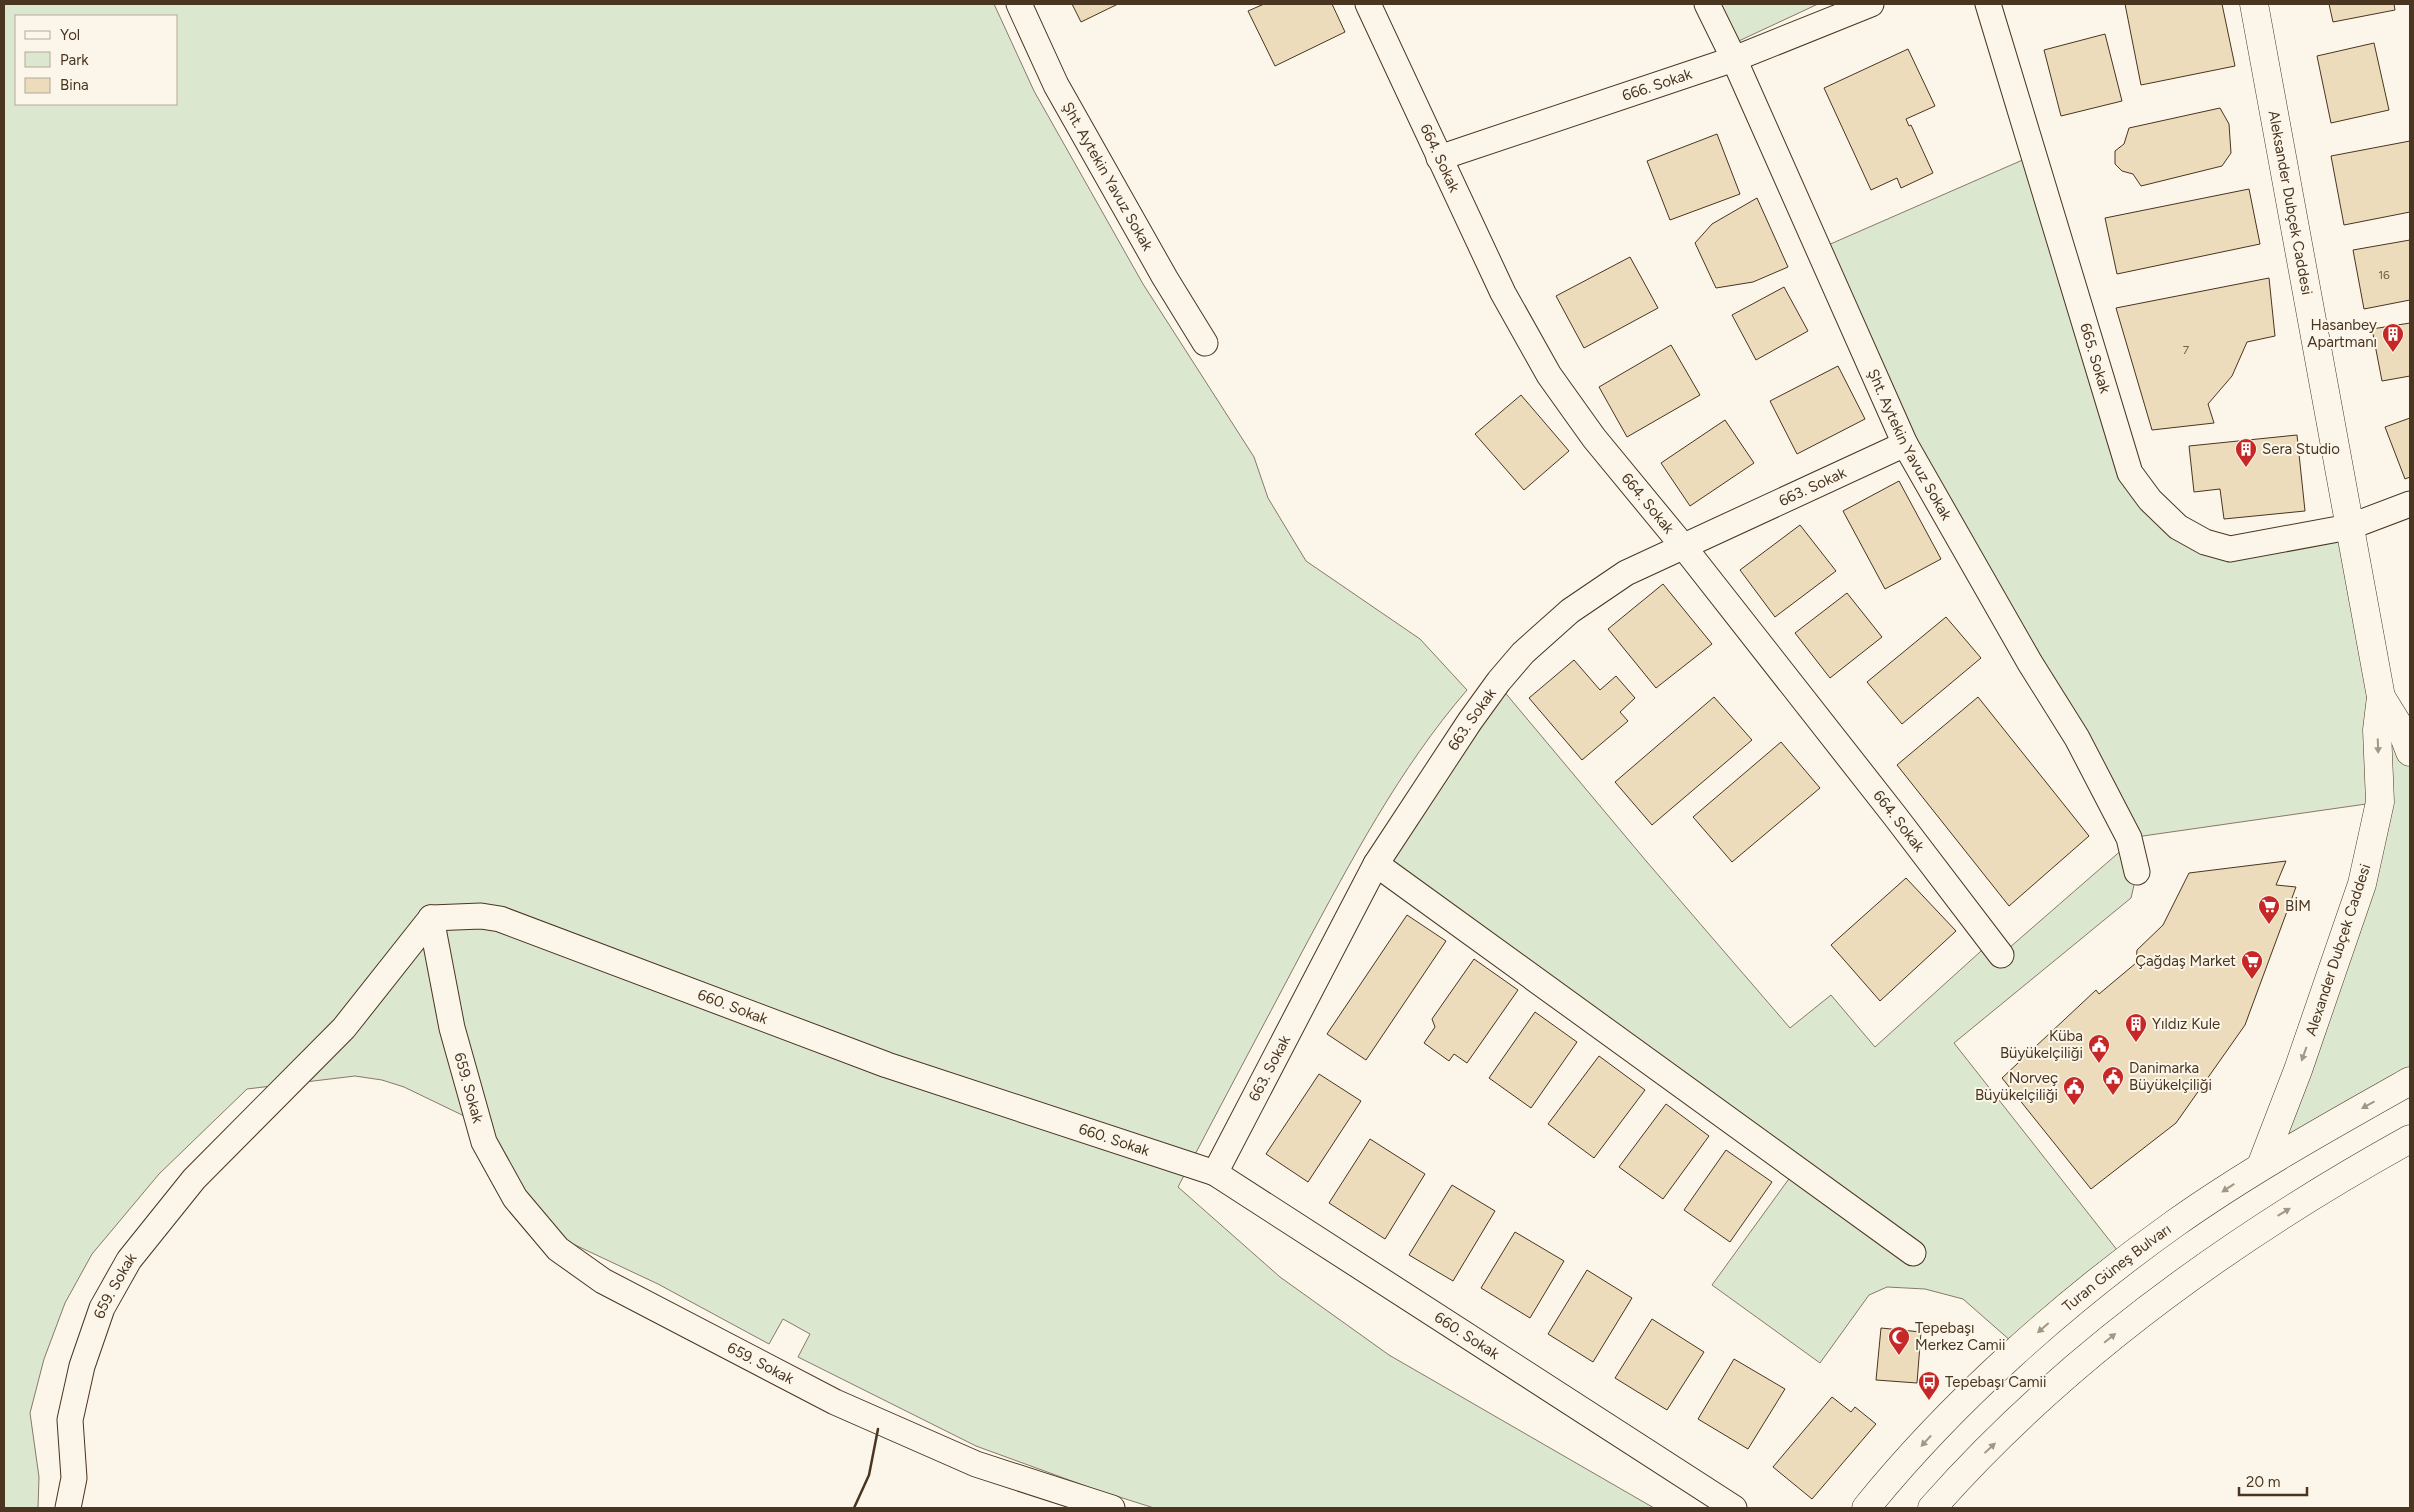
<svg xmlns="http://www.w3.org/2000/svg" width="2414" height="1512" font-family="Figtree,sans-serif">
  <style>
    .green { fill: #dce7d0; stroke: #887966; fill-rule: evenodd }
    .building { fill: #ecdcbc; stroke: #4a3520 }
    .lines { fill: none; stroke-linecap: round; stroke-linejoin: round }
    .minor-casing { stroke: #4a3520; stroke-width: 27 }
    .major-casing { stroke: #4a3520; stroke-width: 29 }
    .minor { stroke: #fbf6e9; stroke-width: 25 }
    .major { stroke: #fbf6e9; stroke-width: 28 }
    .wall { stroke: #4a3520; stroke-width: 2.5 }
    .oneway { fill: #a29684 }
    .labels { text-anchor: middle; stroke-width: 4; stroke-linejoin: round; paint-order: stroke }
    .number-label { font-size: 12px; fill: #725f47 }
    .street-label { font-size: 15px; fill: #4a3520; stroke: #fbf6e9 }
    .poi-label { font-size: 15px; fill: #4a3520; stroke: #fbf6e9; text-anchor: start }
  </style>
  <rect width="100%" height="100%" fill="#fbf6e9"/>
  <g class="green">
    <path d="M4 4H994L1034 91 1143 284 1254 457 1268 498 1306 561 1420 639 1467 690C1399 769 1351 861 1302 952 1261 1030 1219 1108 1178 1187L1280 1277 1389 1355 1654 1508H1154L1091 1488 976 1446 798 1357 810 1334 783 1319 769 1344 658 1284 556 1236 539 1223 487 1127 404 1087 382 1080 355 1076 247 1089 159 1174 92 1254 65 1303 44 1359 30 1413 39 1477 38 1508H4ZM16 16H176V104H16Z"/>
    <polygon points="1706,4 1818,4 1728,46"/>
    <polygon points="2034,155 2130,473 2205,542 2349,527 2381,697 2410,752 2410,1081 2261,1166 2380,802 2129,838 2137,872 2131,898 1954,1043 2125,1260 2020,1349 1963,1299 1925,1289 1887,1287 1869,1295 1820,1363 1712,1285 1796,1169 1376,864 1497,683 1647,862 1790,1028 1831,995 1875,1047 1991,942 2001,955 2124,848 1819,249"/>
  </g>
  <g class="building">
    <polygon points="1072,4 1118,4 1081,22"/>
    <polygon points="1264,4 1332,4 1345,32 1275,66 1248,11"/>
    <polygon points="2125,4 2222,4 2235,66 2141,85"/>
    <polygon points="2329,4 2394,4 2395,10 2333,22"/>
    <polygon points="2105,34 2122,101 2061,116 2044,50"/>
    <polygon points="2374,43 2389,110 2331,123 2317,56"/>
    <polygon points="1908,49 1935,106 1906,119 1909,126 1911,125 1933,173 1901,188 1897,178 1871,190 1824,88"/>
    <polygon points="2220,108 2229,124 2231,153 2222,166 2141,186 2133,174 2122,171 2115,164 2115,151 2124,144 2129,128"/>
    <polygon points="1717,134 1740,194 1670,220 1647,161"/>
    <polygon points="2410,141 2410,212 2344,225 2331,156"/>
    <polygon points="2249,189 2260,244 2117,274 2105,218"/>
    <polygon points="1757,198 1788,267 1753,282 1716,288 1695,243 1712,224"/>
    <polygon points="2410,240 2410,300 2364,309 2353,250"/>
    <polygon points="1630,257 1658,308 1584,348 1556,296"/>
    <polygon points="2269,278 2275,336 2247,342 2232,376 2208,404 2214,423 2152,430 2116,308"/>
    <polygon points="1784,287 1808,331 1756,360 1732,315"/>
    <polygon points="2410,323 2410,376 2382,381 2372,329"/>
    <polygon points="1671,345 1700,395 1627,437 1599,387"/>
    <polygon points="1838,366 1865,419 1797,454 1770,401"/>
    <polygon points="1521,395 1569,451 1524,490 1475,434"/>
    <polygon points="2410,418 2410,477 2405,479 2385,427"/>
    <polygon points="1725,420 1754,463 1690,506 1661,463"/>
    <polygon points="2297,435 2305,511 2224,519 2220,489 2194,492 2189,446"/>
    <polygon points="1899,481 1941,559 1885,589 1843,511"/>
    <polygon points="1800,525 1836,571 1775,617 1740,570"/>
    <polygon points="1663,584 1712,644 1656,688 1608,629"/>
    <polygon points="1847,593 1882,637 1830,678 1795,633"/>
    <polygon points="1946,617 1981,658 1902,724 1867,682"/>
    <polygon points="1574,660 1600,690 1616,676 1635,698 1620,712 1628,721 1582,760 1529,698"/>
    <polygon points="1714,697 1752,740 1652,825 1615,782"/>
    <polygon points="1978,697 2089,836 2009,906 1897,765"/>
    <polygon points="1781,742 1820,788 1732,862 1693,817"/>
    <polygon points="2286,861 2276,885 2296,887 2245,1025 2176,1123 2091,1189 2002,1078 2096,990 2099,994 2136,963 2137,950 2163,925 2189,873"/>
    <polygon points="1906,878 1956,931 1880,1001 1831,945"/>
    <polygon points="1407,915 1446,941 1366,1060 1327,1034"/>
    <polygon points="1474,959 1518,990 1467,1063 1454,1054 1449,1061 1424,1043 1435,1027 1432,1019"/>
    <polygon points="1535,1012 1577,1042 1531,1108 1489,1078"/>
    <polygon points="1599,1056 1645,1090 1594,1158 1548,1124"/>
    <polygon points="1319,1074 1361,1101 1308,1182 1266,1154"/>
    <polygon points="1666,1104 1709,1136 1663,1199 1619,1167"/>
    <polygon points="1370,1139 1425,1174 1385,1239 1329,1203"/>
    <polygon points="1726,1150 1772,1182 1730,1242 1684,1210"/>
    <polygon points="1452,1185 1495,1211 1453,1281 1409,1255"/>
    <polygon points="1515,1232 1564,1261 1530,1318 1481,1288"/>
    <polygon points="1587,1270 1632,1298 1593,1362 1548,1334"/>
    <polygon points="1652,1319 1704,1352 1667,1410 1615,1378"/>
    <polygon points="1881,1328 1921,1332 1917,1383 1876,1380"/>
    <polygon points="1734,1359 1785,1389 1748,1449 1698,1419"/>
    <polygon points="1832,1397 1851,1412 1855,1407 1876,1424 1812,1499 1773,1467"/>
  </g>
  <g class="lines">
    <g class="minor-casing">
      <g id="minor">
        <path id="s1" d="M1019 4 1056 85 1165 278 1205 343"/>
        <path id="s2" d="M1368 4 1503 293 1549 375 1594 438 1683 546 1895 816 2001 955"/>
        <path id="s3" d="M1707 4 1734 59 1905 444 2030 663 2077 738 2129 838 2137 872"/>
        <path id="s4" d="M1988 4 2130 473 2150 500 2178 527 2205 542 2230 549 2349 527 2410 504"/>
        <path id="s5" d="M1439 158 1734 59 1871 4"/>
        <polyline points="1376,864 1913,1253"/>
        <path id="s6" d="M431 918 481 916 500 919 887 1065 1215 1173 1734 1508"/>
        <path id="s7" d="M431 918 452 1028 484 1142 515 1198 558 1249 603 1281 835 1402 976 1464 1112 1508"/>
        <path id="s8" d="M1215 1173 1376 864 1470 721 1499 681 1523 653 1570 611 1626 573 1905 444"/>
        <path id="s9" d="M68 1508 74 1478 70 1420 82 1366 102 1308 129 1260 194 1179 344 1028 431 918"/>
      </g>
    </g>
    <g class="major-casing">
      <g id="major">
        <path id="s10" d="M2254 4 2381 697 2377 730 2380 802 2362 884 2298 1070 2261 1166"/>
        <polyline points="2381,697 2402,731 2410,752"/>
        <path id="s11" d="M1866 1508C1951 1403 2063 1303 2174 1224 2249 1171 2330 1126 2410 1081"/>
        <path d="M1932 1508C2066 1356 2233 1237 2410 1139"/>
      </g>
    </g>
    <use href="#minor" class="minor"/>
    <use href="#major" class="major"/>
    <polyline class="wall" points="854,1508 869,1475 878,1429"/>
  </g>
  <defs><path id="oneway-solid" d="M-6-.8H1V-3.2L6.5 0L1 3.2V.8H-6Z" transform="scale(1.25)"/></defs>
  <g class="oneway">
    <use href="#oneway-solid" transform="translate(2378 746) rotate(88)"/>
    <use href="#oneway-solid" transform="translate(2304 1054) rotate(110)"/>
    <use href="#oneway-solid" transform="translate(2368 1105) rotate(151)"/>
    <use href="#oneway-solid" transform="translate(2228 1188) rotate(147)"/>
    <use href="#oneway-solid" transform="translate(2284 1212) rotate(-31)"/>
    <use href="#oneway-solid" transform="translate(2043 1328) rotate(139)"/>
    <use href="#oneway-solid" transform="translate(2110 1338) rotate(-39)"/>
    <use href="#oneway-solid" transform="translate(1926 1441) rotate(133)"/>
    <use href="#oneway-solid" transform="translate(1990 1448) rotate(-43)"/>
  </g>
  <defs>
    <g id="building-pin" transform="scale(1.125)"><path d="M0 17L-7.5 6A9.5 9.5 0 1 1 7.5 6Z" fill="#c62828" stroke="#fbf6e9"/><path d="M-4-6H4V6H1V3H-1V6H-4ZM-2.5-4.3h1.7v1.8h-1.7ZM.8-4.3h1.7v1.8H.8ZM-2.5-1h1.7V.8h-1.7ZM.8-1h1.7V.8H.8Z" fill="#fff"/></g>
    <g id="supermarket-pin" transform="scale(1.125)"><path d="M0 17L-7.5 6A9.5 9.5 0 1 1 7.5 6Z" fill="#c62828" stroke="#fbf6e9"/><path d="M-6-5.5h2.5l.6 2H6L4.5 2H-2.5L-4.4-4H-6ZM-1.5 3.2a1.3 1.3 0 1 0 .1 0ZM3 3.2a1.3 1.3 0 1 0 .1 0Z" fill="#fff"/></g>
    <g id="civic-pin" transform="scale(1.125)"><path d="M0 17L-7.5 6A9.5 9.5 0 1 1 7.5 6Z" fill="#c62828" stroke="#fbf6e9"/><path d="M-.6-6.5H3V-4.5H.6V-3L4-1V1h2V6H-6V1h2V-1L-.6-3ZM-1.2 2.5V6h2.4V2.5Z" fill="#fff"/></g>
    <g id="mosque-pin" transform="scale(1.125)"><path d="M0 17L-7.5 6A9.5 9.5 0 1 1 7.5 6Z" fill="#c62828" stroke="#fbf6e9"/><path d="M3.5-4.9A6 6 0 1 0 3.5 4.9A5 5 0 1 1 3.5-4.9Z" fill="#fff"/></g>
    <g id="bus-pin" transform="scale(1.125)"><path d="M0 17L-7.5 6A9.5 9.5 0 1 1 7.5 6Z" fill="#c62828" stroke="#fbf6e9"/><path d="M-5-6H5V4H4V6H2V4H-2V6H-4V4H-5ZM-3.5-4V0h7V-4ZM-3.5 1.2v1.5H-2V1.2ZM2 1.2v1.5H3.5V1.2Z" fill="#fff"/></g>
  </defs>
  <g fill-rule="evenodd">
    <use href="#building-pin" x="2393" y="334"/>
    <use href="#building-pin" x="2246" y="449"/>
    <use href="#supermarket-pin" x="2269" y="906"/>
    <use href="#supermarket-pin" x="2252" y="961"/>
    <use href="#building-pin" x="2136" y="1024"/>
    <use href="#civic-pin" x="2099" y="1045"/>
    <use href="#civic-pin" x="2113" y="1077"/>
    <use href="#civic-pin" x="2074" y="1087"/>
    <use href="#mosque-pin" x="1899" y="1337"/>
    <use href="#bus-pin" x="1929" y="1382"/>
  </g>
  <g class="labels">
    <g class="number-label">
      <text x="2384" y="279">16</text>
      <text x="2186" y="354">7</text>
    </g>
    <g class="street-label">
      <text dy="5" stroke="none"><textPath href="#s5" startOffset="230">666. Sokak</textPath></text>
      <text dy="5" stroke="none"><textPath href="#s2" startOffset="170">664. Sokak</textPath></text>
      <text dy="5" stroke="none"><textPath href="#s1" startOffset="194">Şht. Aytekin Yavuz Sokak</textPath></text>
      <text dy="5" stroke="none"><textPath href="#s10" startOffset="202">Aleksander Dubçek Caddesi</textPath></text>
      <text dy="5" stroke="none"><textPath href="#s4" startOffset="370">665. Sokak</textPath></text>
      <text dy="5" stroke="none"><textPath href="#s3" startOffset="485">Şht. Aytekin Yavuz Sokak</textPath></text>
      <text dy="5" stroke="none"><textPath href="#s8" startOffset="942">663. Sokak</textPath></text>
      <text dy="5" stroke="none"><textPath href="#s2" startOffset="575">664. Sokak</textPath></text>
      <text dy="5" stroke="none"><textPath href="#s8" startOffset="522">663. Sokak</textPath></text>
      <text dy="5" stroke="none"><textPath href="#s2" startOffset="980">664. Sokak</textPath></text>
      <text transform="translate(2338 950) rotate(-72)" y="5">Alexander Dubçek Caddesi</text>
      <text dy="5" stroke="none"><textPath href="#s6" startOffset="318">660. Sokak</textPath></text>
      <text dy="5" stroke="none"><textPath href="#s8" startOffset="118">663. Sokak</textPath></text>
      <text dy="5" stroke="none"><textPath href="#s7" startOffset="174">659. Sokak</textPath></text>
      <text dy="5" stroke="none"><textPath href="#s6" startOffset="722">660. Sokak</textPath></text>
      <text dy="5" stroke="none"><textPath href="#s11" startOffset="348">Turan Güneş Bulvarı</textPath></text>
      <text dy="5" stroke="none"><textPath href="#s9" startOffset="231">659. Sokak</textPath></text>
      <text dy="5" stroke="none"><textPath href="#s6" startOffset="1128">660. Sokak</textPath></text>
      <text dy="5" stroke="none"><textPath href="#s7" startOffset="594">659. Sokak</textPath></text>
    </g>
    <g class="poi-label">
      <text x="2377" y="330" text-anchor="end">Hasanbey<tspan x="2377" dy="17">Apartmanı</tspan></text>
      <text x="2262" y="454">Sera Studio</text>
      <text x="2285" y="911">BİM</text>
      <text x="2236" y="966" text-anchor="end">Çağdaş Market</text>
      <text x="2152" y="1029">Yıldız Kule</text>
      <text x="2083" y="1041" text-anchor="end">Küba<tspan x="2083" dy="17">Büyükelçiliği</tspan></text>
      <text x="2129" y="1073">Danimarka<tspan x="2129" dy="17">Büyükelçiliği</tspan></text>
      <text x="2058" y="1083" text-anchor="end">Norveç<tspan x="2058" dy="17">Büyükelçiliği</tspan></text>
      <text x="1915" y="1333">Tepebaşı<tspan x="1915" dy="17">Merkez Camii</tspan></text>
      <text x="1945" y="1387">Tepebaşı Camii</text>
    </g>
  </g>
  <rect width="2414" height="1512" fill="none" stroke="#4a3520" stroke-width="10"/>
  <rect x="15" y="15" width="162" height="90" fill="#fbf6e9" stroke="#b4a999"/>
  <rect x="25" y="31" width="25" height="8" fill="#fbf6e9" stroke="#b4a999"/>
  <text x="60" y="40" font-size="15" fill="#4a3520">Yol</text>
  <rect x="25" y="52" width="25" height="15" fill="#dce7d0" stroke="#b4a999"/>
  <text x="60" y="65" font-size="15" fill="#4a3520">Park</text>
  <rect x="25" y="78" width="25" height="15" fill="#ecdcbc" stroke="#b4a999"/>
  <text x="60" y="90" font-size="15" fill="#4a3520">Bina</text>
  <path d="M2239 1487v8h68v-8" fill="none" stroke="#4a3520" stroke-width="2.5"/>
  <text x="2246" y="1487" font-size="15" fill="#4a3520" stroke="#fbf6e9" stroke-width="4" paint-order="stroke">20 m</text>
</svg>
